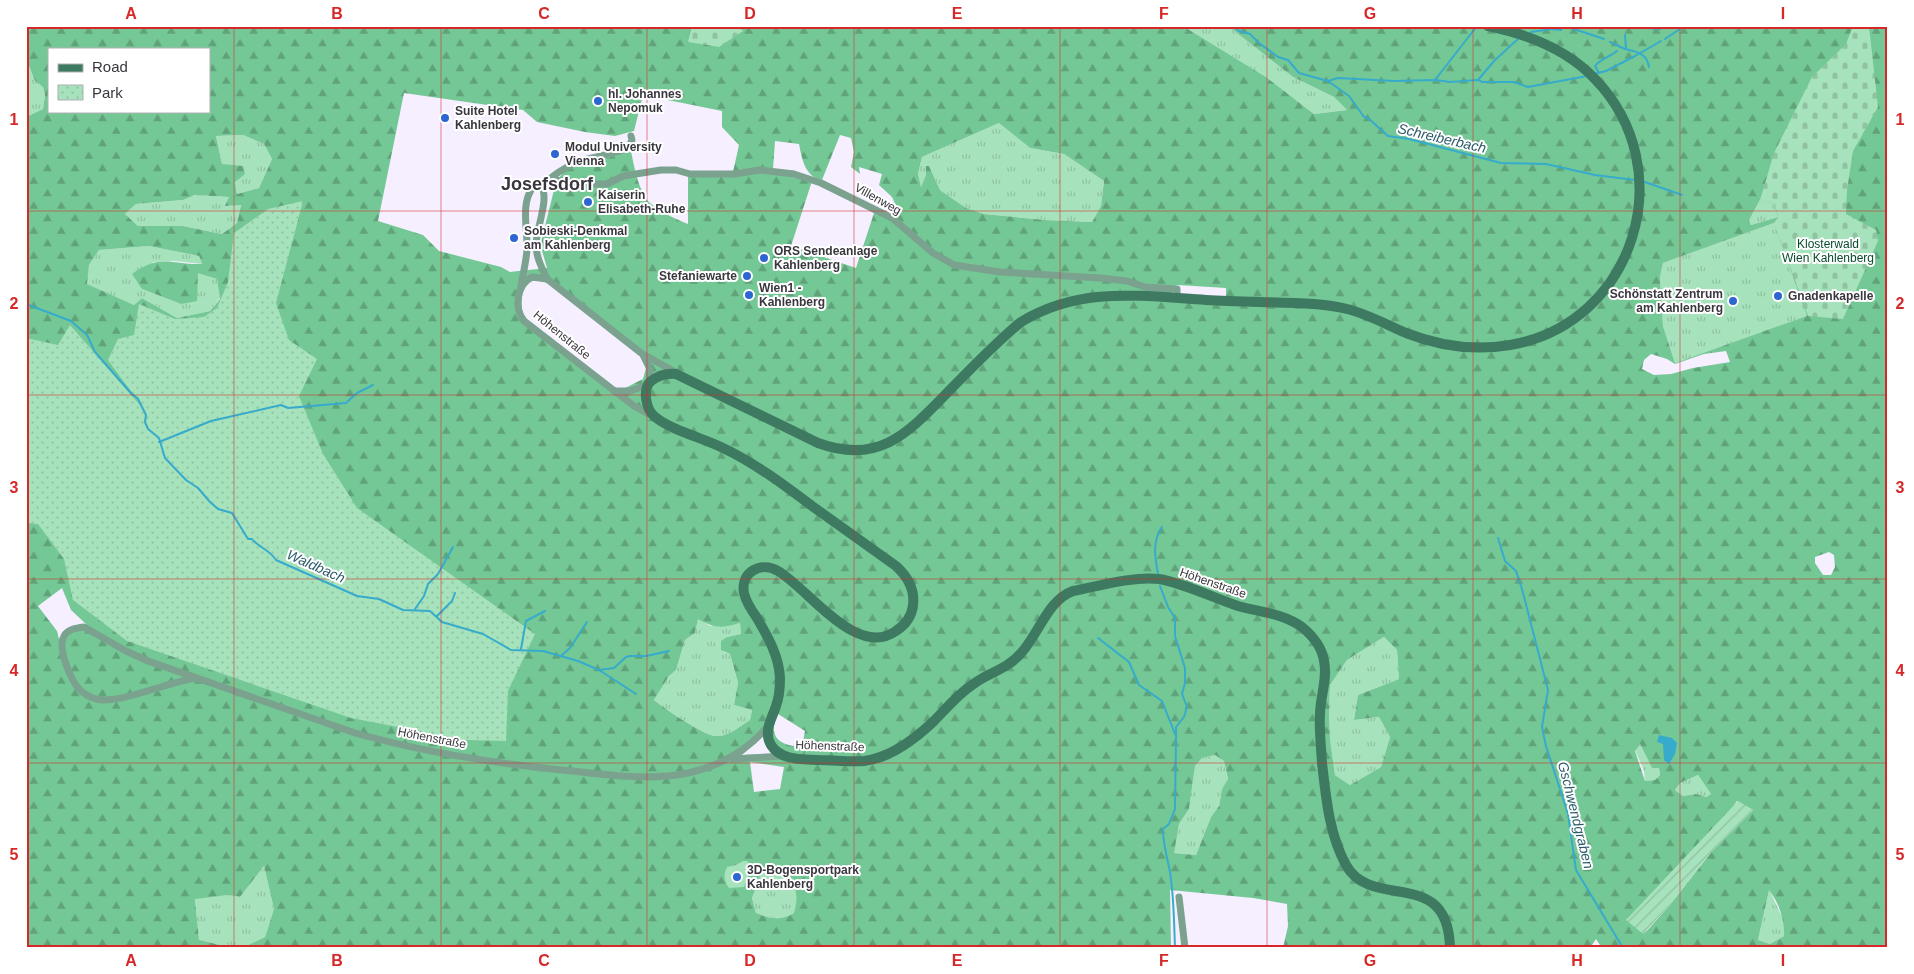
<svg xmlns="http://www.w3.org/2000/svg" width="1914" height="974" font-family="Arial,sans-serif">
  <style>
    .grass { fill: url(#grass-tufts) }
    .forest { fill: url(#forest-firs); fill-rule: evenodd }
    .cemetery { fill: url(#cemetery-stones) }
    .park { fill: url(#park-dots) }
    .garden { fill: url(#garden-furrows) }
    .pitch { fill: #a6e2bb }
    .water { fill: #36abcc }
    .lines { fill: none; stroke-linecap: round; stroke-linejoin: round }
    .stream { stroke: #36abcc; stroke-width: 2 }
    .street { stroke: #7ba28f; stroke-width: 7 }
    .secondary { stroke: #3e7a61; stroke-width: 10 }
    .grid { fill: none; stroke: #d62828; stroke-width: 1; stroke-opacity: 0.55 }
    .poi-dot { fill: #2d65d3; stroke: #fff; stroke-width: 2 }
    .labels { text-anchor: middle; stroke-width: 4; stroke-linejoin: round; paint-order: stroke }
    .poi-label { font-size: 12px; font-weight: bold; fill: #39363e; stroke: #fff; text-anchor: start }
    .street-label { font-size: 12px; fill: #39363e; stroke: #fff }
    .park-label { font-size: 12px; fill: #084c2c; stroke: #fff }
    .water-label { font-size: 14px; font-style: italic; fill: #2d5c6b; stroke: #fff }
    .district-label { font-size: 18px; font-weight: bold; fill: #39363e; stroke: #fff }
    .neatline { fill: none; stroke: #d62828; stroke-width: 2 }
    .grid-label { font-size: 16px; text-anchor: middle; font-weight: bold; fill: #d62828 }
  </style>
  <defs>
    <pattern id="grass-tufts" width="24" height="20" patternUnits="userSpaceOnUse" patternTransform="scale(1.25)"><rect width="24" height="20" fill="#a6e2bb"/><path d="M3 7l-1-3M5 7V3M7 7l1-3M15 17l-1-3M17 17v-4M19 17l1-3" fill="none" stroke="#90c2a2"/></pattern>
    <pattern id="forest-firs" width="22" height="20" patternUnits="userSpaceOnUse" patternTransform="scale(1.25)"><rect width="22" height="20" fill="#74c895"/><path d="M5 1l3.5 6h-7zM16 11l3.5 6h-7z" fill="#60a37b"/></pattern>
    <pattern id="cemetery-stones" width="16" height="16" patternUnits="userSpaceOnUse" patternTransform="scale(1.25)"><rect width="16" height="16" fill="#a6e2bb"/><path d="M2 7V4a2 2 0 0 1 4 0v3zM10 15v-3a2 2 0 0 1 4 0v3z" fill="#90c2a2"/></pattern>
    <pattern id="park-dots" width="8" height="8" patternUnits="userSpaceOnUse" patternTransform="scale(1.25)"><rect width="8" height="8" fill="#a6e2bb"/><path d="M2 2h.1M6 6h.1" fill="none" stroke="#90c2a2" stroke-width="1.8" stroke-linecap="round"/></pattern>
    <pattern id="garden-furrows" width="10" height="10" patternUnits="userSpaceOnUse" patternTransform="scale(1.25)"><rect width="10" height="10" fill="#a6e2bb"/><path d="M-1 1l2-2M0 10L10 0M9 11l2-2" fill="none" stroke="#90c2a2"/></pattern>
  </defs>
  <rect width="100%" height="100%" fill="#f5efff"/>
  <g class="grass">
    <polygon points="1183,26 1228,26 1293,77 1334,97 1347,110 1314,114 1266,77"/>
    <polygon points="29,66 35,81 43,87 45,95 43,109 26,117 26,67"/>
    <polygon points="999,123 1030,148 1064,154 1104,181 1101,206 1092,222 1045,220 984,214 966,208 940,190 929,166 926,167 926,175 921,188 918,174 922,157"/>
    <polygon points="243,135 264,144 272,159 259,188 237,194 235,182 222,164 216,136"/>
    <polygon points="195,195 229,197 226,206 241,204 237,223 222,234 183,226 138,226 125,214 136,204 183,200"/>
    <polygon points="1760,200 1775,204 1778,217 1751,225 1749,220"/>
    <polygon points="1774,223 1808,316 1675,363 1663,326 1660,277 1663,263"/>
    <polygon points="149,246 199,256 202,264 175,261 153,262 142,289 181,304 197,272 217,279 220,298 210,311 177,318 142,298 134,305 86,284 89,265 99,250"/>
    <path d="M698 618 710 626 740 623 741 634 727 637 724 652 730 654 738 684 734 705 752 710 750 720C739 727 728 737 715 736 703 735 664 708 654 700L669 676 676 670 685 640 695 633Z"/>
    <polygon points="1384,637 1397,650 1399,679 1358,695 1354,720 1379,717 1390,737 1381,767 1350,785 1335,775 1330,739 1329,711 1330,685 1347,660"/>
    <polygon points="1640,744 1652,768 1659,768 1660,775 1655,780 1645,781 1644,771 1635,750"/>
    <polygon points="1215,755 1224,761 1228,780 1222,789 1219,806 1211,817 1196,855 1173,853 1179,824 1189,809 1195,766 1202,758"/>
    <polygon points="1698,775 1711,794 1706,797 1696,794 1683,796 1675,790 1680,783"/>
    <polygon points="264,866 274,909 265,937 242,948 232,948 199,941 195,898 228,895 240,897"/>
    <path d="M763 869 787 871C796 888 800 895 794 913 780 921 771 919 756 913L752 898Z"/>
    <polygon points="1769,889 1785,923 1784,936 1770,944 1758,940"/>
  </g>
  <path class="forest" d="M26 26H692L689 42 743 31 735 26H1183L1266 77 1314 114 1347 110 1334 97 1293 77 1228 26H1888V948H1602L1596 939 1590 948H1283L1288 926 1287 904 1253 898 1170 890 1171 948H242L265 937 274 909 264 866 240 897 228 895 195 899 199 940 232 948H26V117L43 109 45 95 43 87 35 81 29 66 26 67ZM49 49H209V111H49ZM404 93 523 110 537 122 585 132 615 136 634 131 643 95 722 111V127L739 145 733 172 743 169H773L775 141 799 144C802 159 805 177 822 180L840 135 851 138 854 152 851 167 860 174 859 167 882 174 879 185 892 197 898 210 889 219 875 210 856 268 791 246 812 181 767 172 688 175V224C676 219 652 209 645 197 637 183 634 166 631 151L565 170 556 182 542 238 541 247 547 268 510 272 501 267 439 251 423 235 378 221ZM999 123 1030 148 1064 154 1104 181 1101 206 1092 222 1045 220 984 214 966 208 940 190 929 166H926V175L921 187 918 174 922 157ZM243 135 264 144 272 159 259 188 237 194 235 182 245 174 243 166 222 164 216 136ZM195 195 229 197 225 206 241 205 237 223 222 234 183 226H138L125 214 136 204 183 200ZM1760 200 1774 204 1778 217 1751 225 1749 220ZM1774 223 1807 316 1675 363 1663 326 1660 277 1663 263ZM149 246 199 256 202 264C171 265 161 253 132 274L142 289 181 304 197 301 198 273 217 279 220 299 210 311 177 318 142 298 134 305 87 284 89 265 99 250ZM543 280 550 284 640 356 646 368 643 379 625 388 617 389 523 316C521 303 520 291 530 281ZM1178 285 1226 288V297L1172 294 1174 286ZM1726 351 1730 362 1693 368 1671 374 1654 375 1642 369 1644 360 1651 354 1667 359 1675 364 1704 354ZM1829 552 1834 555 1835 567 1831 575H1823L1815 563V557ZM62 588 71 610 86 624 59 639 57 631 38 606ZM698 619C716 629 721 628 740 623L741 634 727 637 721 641V650L730 654 738 683 734 705 752 710 750 720C739 727 728 737 715 736 703 735 664 708 654 700L669 676 676 670 685 640 695 633ZM1384 637 1397 650 1399 679 1358 695 1354 720 1379 717 1390 737 1381 767 1350 785 1335 775 1330 739 1329 711 1330 685 1347 660ZM778 714 805 731 802 746C790 747 772 743 774 726 774 722 777 718 778 714ZM763 736 773 754 742 755ZM1640 744 1652 768H1659L1660 775 1655 780 1645 781 1635 751ZM1215 755 1224 761 1228 779 1222 789 1219 806 1211 817 1196 855 1174 853 1179 824 1189 809 1195 766 1202 758ZM750 762 784 767 780 789 754 792ZM1698 775 1711 794 1706 797 1696 794 1683 796 1675 790 1680 783ZM1737 801 1753 810 1713 850 1669 906 1644 934ZM763 869 787 871C796 888 799 895 794 913 780 921 771 919 756 913L752 898ZM1769 890C1779 903 1785 920 1784 936L1770 944 1758 940Z"/>
  <g class="cemetery">
    <polygon points="692,26 735,26 743,31 719,47 688,42"/>
    <polygon points="1853,26 1869,26 1878,107 1853,151 1847,190 1846,214 1876,230 1878,241 1843,319 1808,316 1774,223 1778,217 1775,204 1760,200 1774,153 1812,77 1846,44"/>
  </g>
  <polygon class="park" points="303,201 276,303 289,340 317,359 299,396 323,454 357,508 535,634 508,691 506,741 466,740 351,718 127,641 73,600 64,559 38,524 26,523 26,338 58,345 70,325 146,412 108,360 118,339 134,335 139,304 175,319 204,317 217,308 228,282 234,233 268,209"/>
  <polygon class="garden" points="1738,801 1753,810 1713,850 1669,906 1643,934 1626,920"/>
  <path class="pitch" d="M743 861H747L752 867 744 887 729 888C724 881 723 875 727 867L736 865Z"/>
  <polygon class="water" points="1659,735 1672,738 1677,743 1675,754 1669,764 1664,760 1663,744 1657,742"/>
  <g class="lines">
    <g class="stream">
      <polyline points="1233,26 1239,31 1250,34 1259,43 1278,57 1288,60 1299,73 1328,81 1349,96 1364,117 1368,118 1388,136 1409,139 1501,163 1546,164 1595,175 1635,180"/>
      <polyline points="1622,26 1660,29 1665,26"/>
      <polyline points="1571,28 1604,39"/>
      <polyline points="1531,32 1551,29 1561,30"/>
      <polyline points="1625,35 1626,49"/>
      <polyline points="1665,39 1680,29"/>
      <path d="M1610 42C1615 44 1620 47 1625 49 1637 52 1647 53 1649 67"/>
      <path d="M1599 73 1595 66C1600 59 1610 57 1617 51"/>
      <polyline points="1594,74 1606,71 1635,56 1661,41"/>
      <polyline points="1435,80 1477,26"/>
      <polyline points="1478,80 1494,61 1519,38"/>
      <polyline points="1328,81 1338,78 1394,81 1435,80 1450,82 1478,80 1482,82 1514,82 1528,87 1587,76"/>
      <polyline points="1642,181 1682,195"/>
      <path d="M26 304 71 321 87 335 95 352 130 392 138 399 146 415 145 422 148 429 159 438 165 458 186 480 198 488 210 502 218 509 232 513 248 539H252C259 548 269 549 276 560L357 596 379 599 403 610 430 611 442 622 483 634 511 650 543 651 578 661 599 670 614 668 626 657 630 656H646L669 651"/>
      <polyline points="159,442 211,421 281,405 288,408 346,403 357,393 373,385"/>
      <polyline points="1498,538 1505,561 1516,571 1522,589 1548,690 1542,727 1546,746 1568,814 1576,870 1623,948"/>
      <path d="M1158 574C1155 558 1152 541 1162 527"/>
      <path d="M1160 586 1168 607 1175 618V636L1185 668V683L1182 694 1187 707 1184 717 1176 727V736L1175 809 1169 824 1163 829C1162 840 1168 860 1170 872 1174 897 1174 923 1175 948"/>
      <polyline points="415,609 424,596 428,584 438,574 453,547"/>
      <polyline points="437,616 452,601 455,593"/>
      <polyline points="1098,638 1129,662 1139,685 1162,701 1175,734"/>
      <polyline points="521,649 526,621 545,611"/>
      <polyline points="561,656 570,648 587,622"/>
      <polyline points="599,670 636,694"/>
    </g>
    <g class="street">
      <polyline points="549,179 582,184 607,184 623,176 661,170 676,170 690,174 734,174 760,170 794,174 821,183 892,218 933,253 954,265 1000,272 1100,278 1127,281 1145,287 1177,289 1177,299"/>
      <path d="M541 186C553 176 564 167 578 162 594 156 612 155 628 148L632 140 631 136"/>
      <path d="M541 186C550 198 536 229 536 245 536 257 542 268 547 279"/>
      <path d="M521 286C523 274 526 262 527 250 528 230 520 204 533 187L541 186"/>
      <polyline points="614,391 630,391 649,384 650,369 644,357"/>
      <path d="M654 417 634 406 524 321C514 308 516 285 532 277L547 279 641 353 675 372"/>
      <path d="M197 678C169 681 119 705 96 699 90 697 84 694 80 690 71 681 57 648 64 636 68 629 76 628 84 627L126 651 148 661 355 733C426 753 499 764 571 771 610 775 650 781 688 773 720 766 747 751 768 726"/>
      <polyline points="732,759 784,756"/>
      <polyline points="1179,897 1185,948"/>
    </g>
    <path class="secondary" d="M1450 948C1448 865 1372 912 1346 865 1329 834 1326 797 1322 763 1321 746 1319 730 1320 714 1320 697 1328 678 1324 661 1322 648 1313 636 1302 627 1283 613 1259 612 1238 606 1214 598 1183 583 1159 579 1133 576 1099 586 1073 591 1048 600 1039 633 1022 652 1007 670 989 672 972 685 957 695 946 709 934 721 915 739 890 758 864 761 849 762 834 760 819 760 803 759 781 761 771 745 763 731 772 719 776 706 779 698 780 688 780 678 779 656 768 637 757 618 752 611 746 602 744 593 740 572 761 561 778 571 809 589 856 659 896 631 905 625 912 616 913 605 915 589 907 576 896 566 868 546 840 526 812 506 784 485 755 463 723 448 703 438 670 430 654 416 646 409 642 389 651 381 659 375 666 373 676 374L818 443C878 465 907 434 946 394 970 370 994 344 1021 322 1080 286 1140 296 1206 300 1242 302 1278 302 1314 304 1325 305 1336 306 1347 309 1368 314 1387 325 1406 333 1439 346 1475 351 1510 345 1635 324 1682 169 1595 79 1567 49 1527 34 1488 26"/>
  </g>
  <path class="grid" d="M234 26V948M441 26V948M647 26V948M854 26V948M1060 26V948M1267 26V948M1473 26V948M1680 26V948M26 211H1888M26 395H1888M26 579H1888M26 763H1888"/>
  <g class="poi-dot">
    <circle cx="598" cy="101" r="5"/>
    <circle cx="445" cy="118" r="5"/>
    <circle cx="555" cy="154" r="5"/>
    <circle cx="588" cy="202" r="5"/>
    <circle cx="514" cy="238" r="5"/>
    <circle cx="764" cy="258" r="5"/>
    <circle cx="747" cy="276" r="5"/>
    <circle cx="749" cy="295" r="5"/>
    <circle cx="1778" cy="296" r="5"/>
    <circle cx="1733" cy="301" r="5"/>
    <circle cx="737" cy="877" r="5"/>
  </g>
  <g class="labels">
    <g class="poi-label">
      <text x="608" y="98">hl. Johannes<tspan x="608" dy="14">Nepomuk</tspan></text>
      <text x="455" y="115">Suite Hotel<tspan x="455" dy="14">Kahlenberg</tspan></text>
      <text x="565" y="151">Modul University<tspan x="565" dy="14">Vienna</tspan></text>
      <text x="598" y="199">Kaiserin<tspan x="598" dy="14">Elisabeth-Ruhe</tspan></text>
      <text x="524" y="235">Sobieski-Denkmal<tspan x="524" dy="14">am Kahlenberg</tspan></text>
      <text x="774" y="255">ORS Sendeanlage<tspan x="774" dy="14">Kahlenberg</tspan></text>
      <text x="737" y="280" text-anchor="end">Stefaniewarte</text>
      <text x="759" y="292">Wien1 -<tspan x="759" dy="14">Kahlenberg</tspan></text>
      <text x="1723" y="298" text-anchor="end">Schönstatt Zentrum<tspan x="1723" dy="14">am Kahlenberg</tspan></text>
      <text x="1788" y="300">Gnadenkapelle</text>
      <text x="747" y="874">3D-Bogensportpark<tspan x="747" dy="14">Kahlenberg</tspan></text>
    </g>
    <g class="street-label">
      <text transform="translate(878 199) rotate(29)" y="4">Villenweg</text>
      <text transform="translate(562 335) rotate(39)" y="4">Höhenstraße</text>
      <text transform="translate(1213 583) rotate(19)" y="4">Höhenstraße</text>
      <text transform="translate(432 738) rotate(11)" y="4">Höhenstraße</text>
      <text transform="translate(830 746) rotate(2)" y="4">Höhenstraße</text>
    </g>
    <g class="park-label">
      <text x="1828" y="248">Klosterwald<tspan x="1828" dy="14">Wien Kahlenberg</tspan></text>
    </g>
    <g class="water-label">
      <text transform="translate(1442 138) rotate(13)" y="5">Schreiberbach</text>
      <text transform="translate(316 566) rotate(24)" y="5">Waldbach</text>
      <text transform="translate(1576 815) rotate(76)" y="5">Gschwendgraben</text>
    </g>
    <g class="district-label">
      <text x="547" y="190">Josefsdorf</text>
    </g>
  </g>
  <rect width="1914" height="974" fill="none" stroke="#ffffff" stroke-width="55"/>
  <rect x="48" y="48" width="162" height="65" fill="#ffffff" stroke="#b0afb2"/>
  <rect x="58" y="64" width="25" height="8" fill="#3e7a61" stroke="#b0afb2"/>
  <text x="92" y="72" font-size="15" fill="#39363e">Road</text>
  <rect x="58" y="85" width="25" height="15" fill="url(#park-dots)" stroke="#b0afb2"/>
  <text x="92" y="98" font-size="15" fill="#39363e">Park</text>
  <rect x="28" y="28" width="1858" height="918" class="neatline"/>
  <g class="grid-label">
    <text x="131" y="19">A</text>
    <text x="337" y="19">B</text>
    <text x="544" y="19">C</text>
    <text x="750" y="19">D</text>
    <text x="957" y="19">E</text>
    <text x="1164" y="19">F</text>
    <text x="1370" y="19">G</text>
    <text x="1577" y="19">H</text>
    <text x="1783" y="19">I</text>
    <text x="14" y="125">1</text>
    <text x="1900" y="125">1</text>
    <text x="14" y="309">2</text>
    <text x="1900" y="309">2</text>
    <text x="14" y="493">3</text>
    <text x="1900" y="493">3</text>
    <text x="14" y="676">4</text>
    <text x="1900" y="676">4</text>
    <text x="14" y="860">5</text>
    <text x="1900" y="860">5</text>
    <text x="131" y="966">A</text>
    <text x="337" y="966">B</text>
    <text x="544" y="966">C</text>
    <text x="750" y="966">D</text>
    <text x="957" y="966">E</text>
    <text x="1164" y="966">F</text>
    <text x="1370" y="966">G</text>
    <text x="1577" y="966">H</text>
    <text x="1783" y="966">I</text>
  </g>
</svg>
